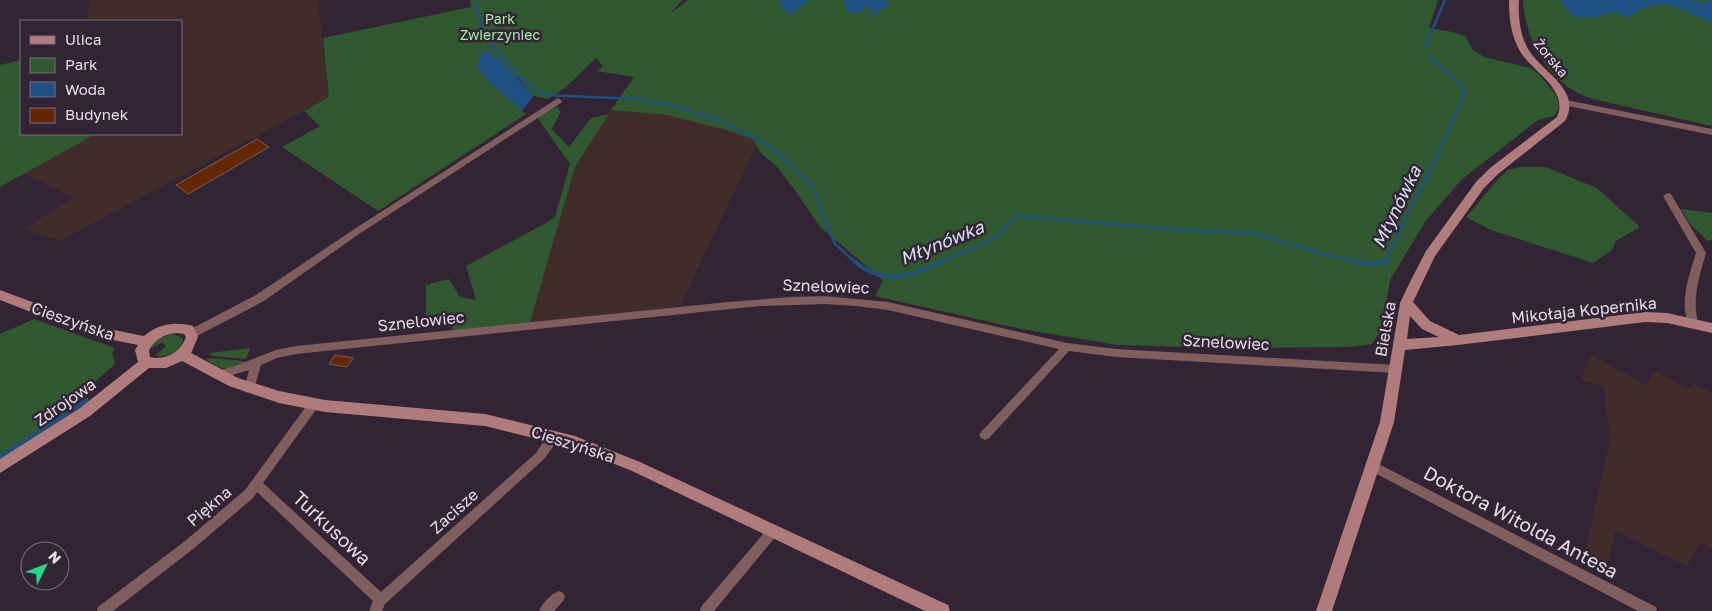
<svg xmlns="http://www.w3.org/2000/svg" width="1712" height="611" font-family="'Golos Text',sans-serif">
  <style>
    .industrial { fill: #402c29 }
    .green { fill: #30582e }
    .water { fill: #1e4f81 }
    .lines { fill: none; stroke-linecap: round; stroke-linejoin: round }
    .stream-far1 { stroke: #1e4f81; stroke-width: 2.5 }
    .stream { stroke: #1e4f81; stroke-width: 4 }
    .building { fill: #642800; stroke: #796155 }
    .street { fill: #805e5e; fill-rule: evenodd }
    .secondary { fill: #b07b7b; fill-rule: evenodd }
    .labels { text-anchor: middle; stroke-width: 5; stroke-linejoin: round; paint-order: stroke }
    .far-park-label { font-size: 14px; fill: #a4eea1; stroke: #332435 }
    .far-street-label { font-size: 14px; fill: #e7dde8; stroke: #332435 }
    .street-label { font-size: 16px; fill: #e7dde8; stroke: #332435 }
    .water-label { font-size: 18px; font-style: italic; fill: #d3e1f0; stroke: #332435 }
    .near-street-label { font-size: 19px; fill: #e7dde8; stroke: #332435 }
  </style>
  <rect width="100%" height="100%" fill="#332435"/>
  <g class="industrial">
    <polygon points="90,0 318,0 329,97 60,241 24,229 73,197 23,173 96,134 181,134 181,21 87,21"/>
    <polygon points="611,110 667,115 727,130 752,139 756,146 680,306 529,326 575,167"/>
    <polygon points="1591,355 1646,385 1655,371 1689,389 1693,384 1712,393 1712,549 1701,542 1687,566 1615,531 1606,574 1583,563 1610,440 1604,387 1581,380"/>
  </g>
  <g class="green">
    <polygon points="470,0 682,0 670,14 688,0 1438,0 1429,28 1448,31 1465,36 1472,49 1484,57 1530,68 1539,74 1556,95 1559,104 1558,110 1554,116 1538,120 1461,180 1425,222 1390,280 1382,329 1372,344 1349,347 1224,348 1118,345 1021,329 875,296 883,280 820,227 797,193 777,167 761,153 752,139 727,130 667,115 611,110 634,77 597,71 603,66 596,58 566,87 548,99 534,96 517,77 488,81 526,114 378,211 282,147 320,126 304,111 329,97 323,38 471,7"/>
    <path d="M1523 0H1712V126L1593 99C1551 87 1525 42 1523 0Z"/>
    <polygon points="21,60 21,134 96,134 0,187 0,65"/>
    <polygon points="556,107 561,111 552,129 569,147 591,118 609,114 575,167 529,326 451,332 455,322 426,321 426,285 449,279 460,297 476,300 466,266 546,223 555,217 570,164 537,117"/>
    <polygon points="1521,167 1546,167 1597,188 1640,227 1616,241 1612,250 1593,263 1491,230 1466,217 1500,177 1508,170"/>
    <polygon points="1681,209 1712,213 1712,240 1708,241 1691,225"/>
    <polygon points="34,319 115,348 112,353 115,364 85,391 64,418 0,459 0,334"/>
    <path d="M173 334 181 337 183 340C180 352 167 358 155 356L166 346 162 342 151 349C155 339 164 336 173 334Z"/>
    <polygon points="250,348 246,359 212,356 209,353"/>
    <path d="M211 358 243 361 245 363C226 371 223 371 206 359Z"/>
  </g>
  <g class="water">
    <path d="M779 0H810L796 10 794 14C784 15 783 8 779 0Z"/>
    <polygon points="843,0 882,0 891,3 870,18 867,17 875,11 865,7 861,12 852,14 848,11"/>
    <polygon points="1560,0 1686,0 1707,3 1708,0 1712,0 1712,23 1679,8 1664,4 1642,8 1632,16 1627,17 1614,12 1597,17 1580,18 1570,14"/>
    <polygon points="484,49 499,59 534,96 522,111 488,81 476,65"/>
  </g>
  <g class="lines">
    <g class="stream-far1">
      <polyline points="475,0 483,30 494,48 527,83 544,95 639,99 674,106 721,121 771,147 814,187 825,222 835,244 856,263"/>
      <polyline points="1425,47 1445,0"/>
      <polyline points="938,263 995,238 1017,216 1194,231 1254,233 1321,254 1364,263"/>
      <polyline points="1384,263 1416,196 1429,174 1465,92 1462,86 1429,56"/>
    </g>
    <g class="stream">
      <path d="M855 262C884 286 910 276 941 262"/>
      <polyline points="1356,262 1375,264 1386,262"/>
      <polyline points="0,457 87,400"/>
    </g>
  </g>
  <g class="building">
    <polygon points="257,139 269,147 188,194 176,185"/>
    <polygon points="335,355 353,358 347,367 329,364"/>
  </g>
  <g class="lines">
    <g class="street">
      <polygon points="558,98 562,101 561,103 359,234 264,301 195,337 187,337 186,334 187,331 256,295 353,230"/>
      <polygon points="1566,100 1712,129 1712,135 1563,105 1563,101"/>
      <path d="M1668 193 1671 194 1706 253C1699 277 1692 298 1698 323L1697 326H1689C1679 302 1689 276 1696 253L1663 196Z"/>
      <polygon points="824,296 888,302 1067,343 1116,349 1396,365 1400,366 1401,369 1400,372 1396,373 1116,357 1069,351 989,438 985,440 981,438 979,435 981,432 1059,349 888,310 856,306 824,304 760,306 296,354 277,358 261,365 254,389 253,392 249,393 245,392 244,389 249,370 219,379 215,378 214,375 215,372 235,366 276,350 296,346 728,302 792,297"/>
      <path d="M314 399 318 401 319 404 318 407 263 483 381 592 536 453C542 445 548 430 559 433L561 436 544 459 385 604 382 611H369L373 601 257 492 253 498 193 549 113 611H97L98 607 185 541 245 490 310 401Z"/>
      <polygon points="1373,461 1656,607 1657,611 1638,611 1369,470 1367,466 1369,462"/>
      <polygon points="773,525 777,527 779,531 777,535 714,611 700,611 701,607 769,527"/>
      <path d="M559 591 563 593 565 597 563 601 554 611H539C542 603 551 594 559 591Z"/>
    </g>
    <g class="secondary">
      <path d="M1509 0H1519C1518 18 1520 37 1530 52 1545 74 1582 91 1565 121L1498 174 1484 188 1435 256 1413 302 1430 321 1459 335 1645 312 1667 313 1712 323V333L1667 323 1645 322 1458 345 1405 350 1394 422 1332 611H1316L1380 422 1400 303 1409 284 1426 251 1476 182 1490 168 1557 117C1569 90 1534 73 1521 53 1511 37 1509 18 1509 0ZM1410 316 1422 329 1439 337 1407 339Z"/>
      <path d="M0 290 99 327 144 336C157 324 176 321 193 326L198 337 191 353 238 378 279 391 325 400 485 414 575 436 640 462 948 605 950 611H925L630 470 573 448 485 426 325 412 279 403 229 386 182 361 166 368H149L90 416 0 473V459L80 408 138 362 135 350 138 345 93 336 0 300ZM177 333 184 334 186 337C181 352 165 361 150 357L149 350C156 339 164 334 177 333Z"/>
    </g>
  </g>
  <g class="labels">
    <g class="far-park-label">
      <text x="500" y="24">Park<tspan x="500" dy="16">Zwierzyniec</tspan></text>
    </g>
    <g class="far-street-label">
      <text transform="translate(1551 58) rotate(50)" y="5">Żorska</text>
    </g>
    <g class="street-label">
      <text transform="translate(826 286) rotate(2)" y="6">Sznelowiec</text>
      <text transform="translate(1584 310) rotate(-6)" y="6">Mikołaja Kopernika</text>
      <text transform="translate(73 321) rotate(19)" y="6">Cieszyńska</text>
      <text transform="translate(421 321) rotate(-6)" y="6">Sznelowiec</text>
      <text transform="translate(1385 329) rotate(-80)" y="6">Bielska</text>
      <text transform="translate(1226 342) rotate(3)" y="6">Sznelowiec</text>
      <text transform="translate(65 402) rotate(-35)" y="6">Zdrojowa</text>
      <text transform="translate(573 444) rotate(18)" y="6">Cieszyńska</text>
      <text transform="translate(209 506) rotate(-40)" y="6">Piękna</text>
      <text transform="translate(454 511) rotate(-42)" y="6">Zacisze</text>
    </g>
    <g class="water-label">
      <text transform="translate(1397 207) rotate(-64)" y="6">Młynówka</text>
      <text transform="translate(942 243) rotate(-22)" y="6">Młynówka</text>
    </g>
    <g class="near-street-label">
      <text transform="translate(1521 522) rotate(28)" y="7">Doktora Witolda Antesa</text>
      <text transform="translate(332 528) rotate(43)" y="7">Turkusowa</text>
    </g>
  </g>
  <rect x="20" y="20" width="162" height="115" fill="#332435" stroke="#7b6e7d"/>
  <rect x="30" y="36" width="25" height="8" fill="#b07b7b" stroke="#7b6e7d"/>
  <text x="65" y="45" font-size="15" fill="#e7dde8">Ulica</text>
  <rect x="30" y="58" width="25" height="15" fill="#30582e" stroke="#7b6e7d"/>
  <text x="65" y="70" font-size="15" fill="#e7dde8">Park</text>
  <rect x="30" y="82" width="25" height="15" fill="#1e4f81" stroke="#7b6e7d"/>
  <text x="65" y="95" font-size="15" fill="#e7dde8">Woda</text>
  <rect x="30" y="108" width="25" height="15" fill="#642800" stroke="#7b6e7d"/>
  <text x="65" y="120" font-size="15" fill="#e7dde8">Budynek</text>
  <g transform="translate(45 566) rotate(48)"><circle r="24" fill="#332435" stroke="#7b6e7d"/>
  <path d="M0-4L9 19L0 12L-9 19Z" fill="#28d885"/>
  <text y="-8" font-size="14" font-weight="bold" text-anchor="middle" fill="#e7dde8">N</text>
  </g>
</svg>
